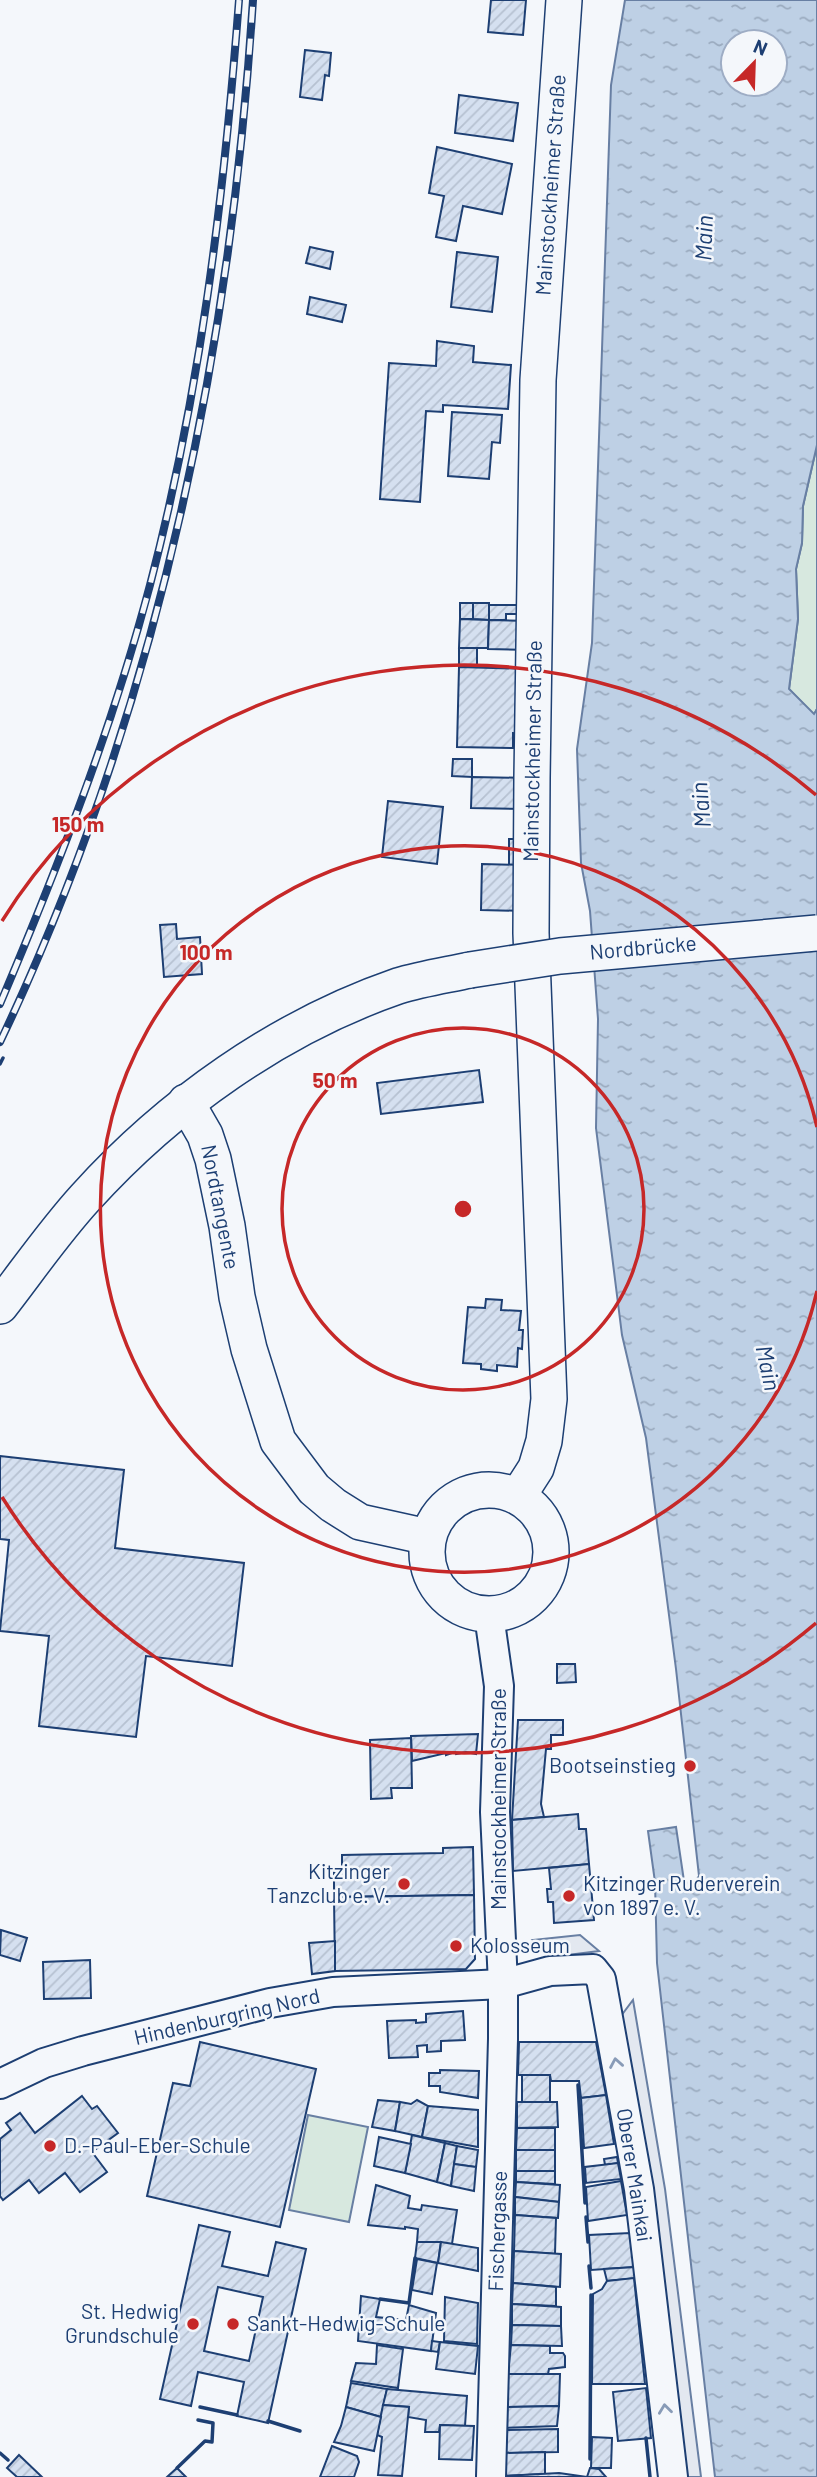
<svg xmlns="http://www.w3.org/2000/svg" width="817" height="2477" font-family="Barlow,sans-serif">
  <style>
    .grass { fill: #d7e8df; stroke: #687fa3; stroke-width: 2 }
    .parking { fill: #e3e8f0; stroke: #687fa3; stroke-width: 2 }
    .water { fill: url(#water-ripples); stroke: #687fa3; stroke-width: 2; fill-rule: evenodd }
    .building { fill: url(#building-hatch); stroke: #1d3f73; stroke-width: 2; fill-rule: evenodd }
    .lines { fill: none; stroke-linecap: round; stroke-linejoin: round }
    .minor-casing { stroke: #1d3f73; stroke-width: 32 }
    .major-casing { stroke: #1d3f73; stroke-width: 38 }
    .minor { stroke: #f4f7fb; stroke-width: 28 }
    .major { stroke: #f4f7fb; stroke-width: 35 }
    .rail-casing { stroke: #1d3f73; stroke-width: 8 }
    .rail { stroke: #f4f7fb; stroke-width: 5; stroke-dasharray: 16; stroke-linecap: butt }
    .major-bridge-casing { stroke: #1d3f73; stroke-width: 38; stroke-linecap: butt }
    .major-bridge { stroke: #f4f7fb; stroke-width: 35 }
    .wall { stroke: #1d3f73; stroke-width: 3.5 }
    .oneway { stroke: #889bb7 }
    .ring { fill: none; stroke: #c62828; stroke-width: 3.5 }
    .poi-dot { fill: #c62828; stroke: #f4f7fb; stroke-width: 2.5 }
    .labels { text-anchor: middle; stroke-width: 5; stroke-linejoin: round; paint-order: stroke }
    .street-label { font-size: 21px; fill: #1d3f73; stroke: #f4f7fb }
    .poi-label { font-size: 21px; fill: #1d3f73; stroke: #f4f7fb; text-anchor: start }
    .water-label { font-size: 23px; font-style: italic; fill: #1d3f73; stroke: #f4f7fb }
    .centre { fill: #c62828; stroke: #f4f7fb; stroke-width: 3.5 }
    .ring-label { font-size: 21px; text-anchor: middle; font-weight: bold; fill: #c62828; stroke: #f4f7fb; stroke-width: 5; stroke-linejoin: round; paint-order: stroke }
  </style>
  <defs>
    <pattern id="water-ripples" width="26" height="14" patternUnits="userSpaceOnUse" patternTransform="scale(1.75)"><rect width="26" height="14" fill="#bed0e5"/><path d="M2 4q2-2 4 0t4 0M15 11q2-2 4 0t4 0" fill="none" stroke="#9aaabe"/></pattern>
    <pattern id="building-hatch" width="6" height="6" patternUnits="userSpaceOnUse" patternTransform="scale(1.75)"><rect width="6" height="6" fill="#d5e0f0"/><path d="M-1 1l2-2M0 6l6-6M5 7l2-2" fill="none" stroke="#b6c1d1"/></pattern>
  </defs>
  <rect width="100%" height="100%" fill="#f4f7fb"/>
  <g class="grass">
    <polygon points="817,445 817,709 814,715 789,689 798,619 796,569 802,543 803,506"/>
    <polygon points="308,2115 368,2127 349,2222 289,2210"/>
  </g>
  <g class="parking">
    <polygon points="580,1935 599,1951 552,1957 533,1940"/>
    <polygon points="633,2000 665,2189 701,2477 681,2477 618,2020"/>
  </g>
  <path class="water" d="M625 0H817V445L803 506 802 543 796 569 798 619 789 689 814 714 817 709V2477H715L657 1963 655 1882 648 1831 676 1827 684 1881 690 1884 695 1882 699 1876 676 1669 646 1438 622 1335 596 1128 598 1019 590 911 581 863 577 749 592 643 611 85ZM733 42H775V84H733Z"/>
  <g class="building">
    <polygon points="491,0 526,0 523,35 488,32"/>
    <polygon points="305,50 331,53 329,76 325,75 322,100 300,97"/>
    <polygon points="459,95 518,103 513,141 455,133"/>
    <polygon points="437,147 512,164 502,214 463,206 456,241 436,237 444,196 429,193"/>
    <polygon points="310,247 333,252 330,269 306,263"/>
    <polygon points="457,252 498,257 492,312 451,307"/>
    <polygon points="310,297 346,305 342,322 307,314"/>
    <polygon points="437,341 474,346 473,362 511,365 508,409 443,405 443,412 426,411 420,502 380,499 389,363 436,366"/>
    <polygon points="452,412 502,415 500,443 492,442 489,479 448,476"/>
    <rect x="460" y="603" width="13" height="16"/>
    <polygon points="473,603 489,603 489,620 473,619"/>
    <polygon points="489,605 527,605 527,614 506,614 506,620 489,620"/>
    <polygon points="460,619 489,620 488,648 459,648"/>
    <polygon points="489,620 531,621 530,650 488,649"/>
    <rect x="459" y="648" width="18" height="19"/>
    <polygon points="459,667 532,669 531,734 513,733 513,748 457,747"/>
    <polygon points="453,759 472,759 472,777 452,776"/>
    <polygon points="472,777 531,778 530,809 471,808"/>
    <polygon points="388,801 443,807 437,864 382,857"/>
    <rect x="509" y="839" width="17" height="26"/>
    <polygon points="482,864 526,865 525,911 481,910"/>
    <polygon points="176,924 177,939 200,937 202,974 164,977 160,925"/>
    <polygon points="479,1070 483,1102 381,1114 377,1083"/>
    <polygon points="486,1299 502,1300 501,1310 521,1311 519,1330 523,1330 522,1349 518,1348 517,1367 497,1365 497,1371 481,1369 481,1364 463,1363 468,1307 485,1308"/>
    <polygon points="0,1456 124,1470 115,1548 244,1563 232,1666 146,1656 136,1737 39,1726 49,1636 0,1631 9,1540 0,1539"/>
    <polygon points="557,1664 575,1664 576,1682 557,1683"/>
    <polygon points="518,1720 563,1720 563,1735 551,1735 551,1749 546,1749 541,1804 544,1817 512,1820"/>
    <polygon points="478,1734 476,1754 466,1752 456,1754 455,1752 446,1755 446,1753 412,1761 411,1736"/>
    <polygon points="411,1738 412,1788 391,1788 392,1798 371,1799 370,1740"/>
    <polygon points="578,1814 579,1829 586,1829 589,1864 513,1871 512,1820"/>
    <polygon points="473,1847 474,1895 334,1897 334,1872 342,1872 342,1855 443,1853 443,1848"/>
    <polygon points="589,1864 594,1920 554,1923 553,1902 548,1902 547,1889 551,1889 549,1868"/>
    <polygon points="474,1895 475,1959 466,1969 335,1971 334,1897"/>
    <polygon points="1,1930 27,1938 20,1961 0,1955"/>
    <polygon points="335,1941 335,1971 312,1974 309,1943"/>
    <polygon points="90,1960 91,1998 44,1999 43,1962"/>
    <polygon points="463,2011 465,2040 441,2041 441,2051 427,2052 427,2045 417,2046 418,2057 389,2058 387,2021 416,2020 416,2023 426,2022 426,2014"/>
    <polygon points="200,2042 316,2069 280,2227 147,2196 173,2083 190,2086"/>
    <polygon points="519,2042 596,2042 606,2095 581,2098 579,2081 551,2081 550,2075 518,2075"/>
    <polygon points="440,2070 479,2071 478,2098 440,2092 440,2086 429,2086 429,2073 440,2073"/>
    <rect x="522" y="2075" width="28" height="27"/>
    <polygon points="606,2095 614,2144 584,2148 581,2098"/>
    <polygon points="82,2096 92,2109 97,2106 118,2133 92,2152 107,2172 80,2192 65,2173 39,2193 29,2180 3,2200 0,2196 0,2139 11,2130 6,2123 20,2113 35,2133"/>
    <polygon points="378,2100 400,2102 395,2131 372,2127"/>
    <polygon points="417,2100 428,2106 422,2137 395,2131 400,2102 411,2104"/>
    <polygon points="517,2102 557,2102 558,2127 517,2128"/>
    <polygon points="428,2106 478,2110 478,2147 422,2137"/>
    <polygon points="517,2128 555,2128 555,2150 516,2150"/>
    <polygon points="412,2135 445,2143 437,2182 405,2173"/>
    <polygon points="379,2137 411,2144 405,2173 374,2166"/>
    <polygon points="445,2143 457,2146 451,2186 437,2182"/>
    <polygon points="457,2146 478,2150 476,2167 454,2164"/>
    <rect x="516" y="2150" width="39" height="21"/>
    <polygon points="617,2157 618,2163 605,2165 604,2159"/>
    <polygon points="618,2163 621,2179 586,2183 585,2167"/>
    <polygon points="454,2164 476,2167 474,2191 451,2186"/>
    <polygon points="516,2171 555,2171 555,2184 516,2182"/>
    <polygon points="621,2181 627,2215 588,2221 586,2187"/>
    <polygon points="516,2182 560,2185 559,2202 515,2197"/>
    <polygon points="376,2185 410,2196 408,2208 421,2210 422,2205 457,2210 452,2244 417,2242 418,2229 405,2227 405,2229 368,2225"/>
    <polygon points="515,2197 559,2202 558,2218 515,2215"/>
    <polygon points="515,2215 556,2218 555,2254 514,2251"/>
    <path d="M199 2225 230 2232 222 2266 268 2276 276 2242 306 2249 268 2423 237 2416 244 2382 198 2372 191 2406 160 2399ZM218 2287 263 2297 249 2361 204 2351Z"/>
    <polygon points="630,2233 635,2267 591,2270 589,2235"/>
    <polygon points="417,2242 441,2242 438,2263 415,2258"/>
    <polygon points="441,2242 478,2248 478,2271 438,2263"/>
    <polygon points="514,2251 561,2254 560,2287 513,2283"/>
    <polygon points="417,2259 437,2263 432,2294 412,2290"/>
    <polygon points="635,2267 637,2278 607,2281 604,2269"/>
    <polygon points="634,2278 645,2384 592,2384 593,2294 602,2289 607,2281"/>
    <polygon points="513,2283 556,2287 556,2306 512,2304"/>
    <polygon points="361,2296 380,2299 376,2317 406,2320 409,2305 436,2313 431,2351 358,2341"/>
    <polygon points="445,2297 478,2303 477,2344 444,2341"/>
    <polygon points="512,2304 561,2307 561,2326 512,2325"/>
    <polygon points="512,2325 561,2326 562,2346 511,2345"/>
    <polygon points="432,2341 440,2342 438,2352 431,2351"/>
    <polygon points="440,2342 478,2346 475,2374 436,2369"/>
    <polygon points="377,2345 403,2349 398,2388 351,2381 356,2363 376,2364"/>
    <polygon points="511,2345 550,2346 550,2353 563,2353 565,2356 565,2367 549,2369 548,2374 508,2374"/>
    <polygon points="508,2374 560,2374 559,2406 504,2407"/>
    <polygon points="351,2383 387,2389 381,2417 346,2407"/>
    <polygon points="646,2388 651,2438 618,2441 613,2392"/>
    <polygon points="387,2389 467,2396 465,2426 440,2425 439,2432 425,2432 426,2420 408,2417 409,2407 383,2405"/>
    <polygon points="383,2405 409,2407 402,2476 378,2475 382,2437 377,2435"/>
    <polygon points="559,2406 557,2426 503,2428 504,2407"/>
    <polygon points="346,2407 381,2417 374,2451 334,2442 341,2426"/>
    <polygon points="440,2425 474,2426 472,2460 439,2459"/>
    <polygon points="558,2429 558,2452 503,2453 504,2430"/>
    <polygon points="592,2437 612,2438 611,2468 591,2468"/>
    <polygon points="332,2446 357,2456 359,2462 354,2477 320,2477"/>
    <polygon points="545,2452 545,2474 503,2476 503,2453"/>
    <polygon points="19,2455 42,2477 17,2477 7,2468"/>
    <polygon points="177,2468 186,2477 167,2477"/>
    <polygon points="590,2468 599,2469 606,2477 587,2477"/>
    <polygon points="559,2473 587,2477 503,2477 503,2476"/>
  </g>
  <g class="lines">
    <g class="minor-casing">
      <g id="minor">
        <polyline points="489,1615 499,1686 495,1812 503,1984 503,2039 491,2477"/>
        <polyline points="0,2084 44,2063 83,2051 270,2003 333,1992 503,1984 550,1971 593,1969 601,1979 639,2189 673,2477"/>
      </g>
    </g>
    <g class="major-casing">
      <g id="major">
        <polyline points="186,1102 205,1135 213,1159 227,1226 237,1297 249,1349 278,1441 314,1489 333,1505 360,1522 428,1537"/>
        <path d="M0 1306C28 1270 54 1232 85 1198 169 1105 279 1027 398 986 421 979 447 975 470 970"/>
        <circle cx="489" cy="1552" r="62"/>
        <polyline points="518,1496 536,1468 544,1441 549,1399 531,933 532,778 538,380 564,0"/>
      </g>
    </g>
    <use href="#minor" class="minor"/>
    <use href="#major" class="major"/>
    <g class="rail-casing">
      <g id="rail">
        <path d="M0 1004C58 867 112 729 150 585 200 394 224 197 239 0"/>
        <path d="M0 1042C155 716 230 359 253 0"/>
      </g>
    </g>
    <use href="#rail" class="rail"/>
    <g class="major-bridge-casing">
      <polyline id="major-bridge" points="470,970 560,956 817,933"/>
    </g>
    <use href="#major-bridge" class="major-bridge"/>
    <g class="wall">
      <polyline points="0,1064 3,1058"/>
      <polyline points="578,2085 585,2203"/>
      <polyline points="586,2217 588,2242"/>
      <polyline points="589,2266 591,2288"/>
      <polyline points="380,2299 409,2303 415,2258"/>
      <polyline points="200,2407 237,2415"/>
      <polyline points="268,2421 300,2431"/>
      <polyline points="646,2438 650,2477"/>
      <polyline points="0,2453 8,2460"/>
      <polyline points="590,2459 591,2295"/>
      <polyline points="177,2468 205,2441 212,2442 213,2423 198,2420"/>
    </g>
  </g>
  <defs><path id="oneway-chevron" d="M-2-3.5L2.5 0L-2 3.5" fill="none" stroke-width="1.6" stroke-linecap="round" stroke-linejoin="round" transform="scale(1.75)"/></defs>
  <g class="oneway">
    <use href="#oneway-chevron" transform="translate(616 2063) rotate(-100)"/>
    <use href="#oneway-chevron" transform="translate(665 2409) rotate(-97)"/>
  </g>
  <g class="ring">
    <circle cx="463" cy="1209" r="181"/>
    <path d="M817 1291A363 363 0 1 1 817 1127"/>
    <path d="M816 1623A544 544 0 0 1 2 1497M2 921A544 544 0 0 1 816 795"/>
  </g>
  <g class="poi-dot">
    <circle cx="690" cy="1766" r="7"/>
    <circle cx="404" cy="1884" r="7"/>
    <circle cx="569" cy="1896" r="7"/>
    <circle cx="456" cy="1946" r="7"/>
    <circle cx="50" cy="2146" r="7"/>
    <circle cx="193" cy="2324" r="7"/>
    <circle cx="233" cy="2324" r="7"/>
  </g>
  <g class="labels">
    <g class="street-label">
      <text transform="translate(551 185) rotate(-86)" y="7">Mainstockheimer Straße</text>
      <text transform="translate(533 751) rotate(-89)" y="7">Mainstockheimer Straße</text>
      <text transform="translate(643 948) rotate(-5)" y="7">Nordbrücke</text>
      <text transform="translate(220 1207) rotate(79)" y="7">Nordtangente</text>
      <text transform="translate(499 1799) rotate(-90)" y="7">Mainstockheimer Straße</text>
      <text transform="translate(227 2017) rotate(-13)" y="7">Hindenburgring Nord</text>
      <text transform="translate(634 2175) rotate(81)" y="7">Oberer Mainkai</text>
      <text transform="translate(498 2231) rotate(-88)" y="7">Fischergasse</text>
    </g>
    <g class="poi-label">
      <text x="676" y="1773" text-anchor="end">Bootseinstieg</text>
      <text x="390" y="1879" text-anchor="end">Kitzinger<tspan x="390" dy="24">Tanzclub e. V.</tspan></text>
      <text x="583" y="1891">Kitzinger Ruderverein<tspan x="583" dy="24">von 1897 e. V.</tspan></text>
      <text x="470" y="1953">Kolosseum</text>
      <text x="64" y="2153">D.-Paul-Eber-Schule</text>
      <text x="179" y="2319" text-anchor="end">St. Hedwig<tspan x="179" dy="24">Grundschule</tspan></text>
      <text x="247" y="2331">Sankt-Hedwig-Schule</text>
    </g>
    <g class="water-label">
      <text transform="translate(704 238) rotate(-88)" y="8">Main</text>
      <text transform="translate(701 805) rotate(-95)" y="8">Main</text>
      <text transform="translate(768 1368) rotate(78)" y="8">Main</text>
    </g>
  </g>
  <circle cx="463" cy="1209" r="10" class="centre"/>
  <g class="ring-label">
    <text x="78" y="832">150 m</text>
    <text x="206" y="960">100 m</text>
    <text x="335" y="1088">50 m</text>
  </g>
  <g transform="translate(754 63) rotate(23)"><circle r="33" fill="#f4f7fb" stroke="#9eadc5" stroke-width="2"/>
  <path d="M0-5L12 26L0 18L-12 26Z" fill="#c62828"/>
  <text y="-10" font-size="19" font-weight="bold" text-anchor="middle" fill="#1d3f73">N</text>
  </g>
</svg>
